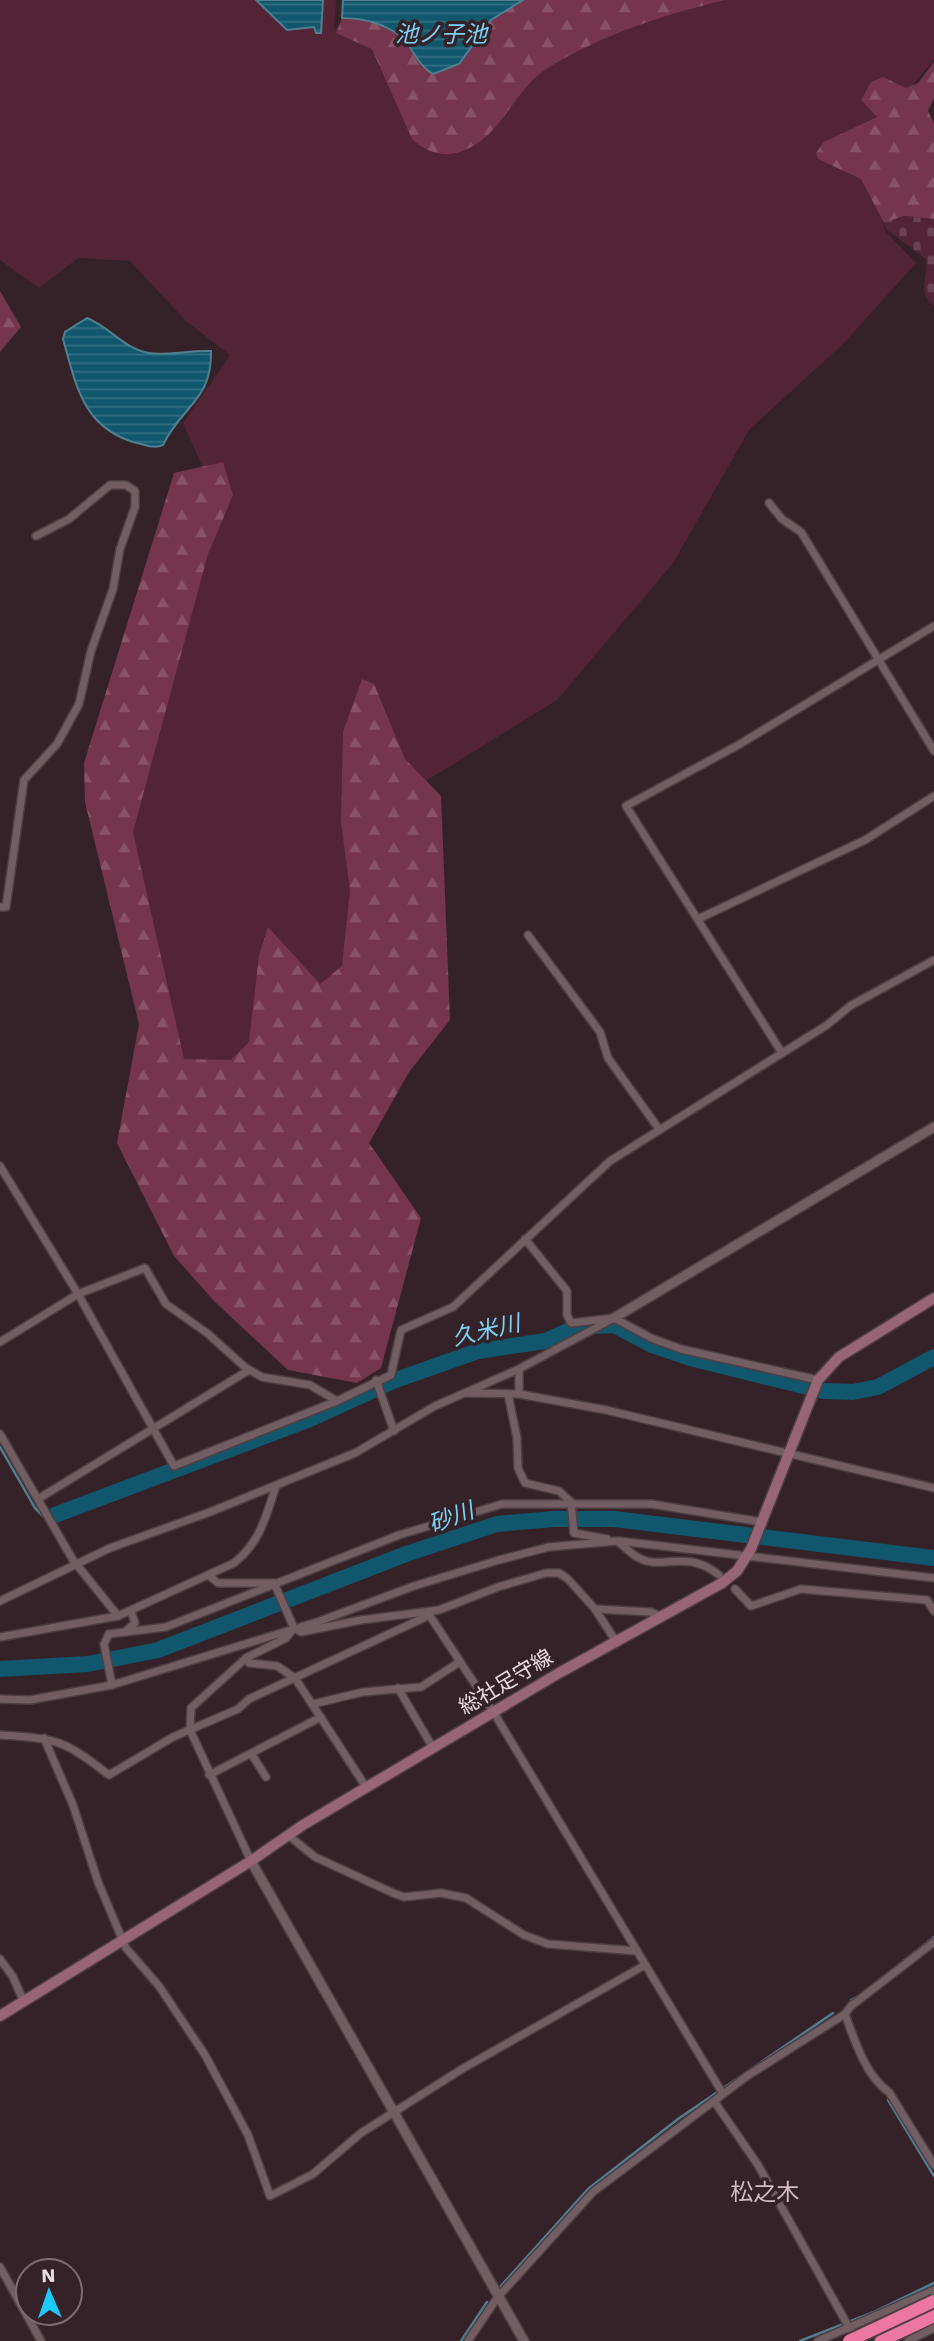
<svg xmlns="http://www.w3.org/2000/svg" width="934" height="2341" font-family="'Work Sans','Noto Sans JP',sans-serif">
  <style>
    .grass { fill: #532435 }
    .forest { fill: url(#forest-firs) }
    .cemetery { fill: url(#cemetery-stones) }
    .water { fill: url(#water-rules); stroke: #517f90; stroke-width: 2 }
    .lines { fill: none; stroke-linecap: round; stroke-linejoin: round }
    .stream { stroke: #517f90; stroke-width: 2.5 }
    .river { stroke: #10576e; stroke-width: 16 }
    .minor-casing { stroke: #4d3e43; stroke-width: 10 }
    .tertiary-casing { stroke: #4d3e43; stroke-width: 12 }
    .secondary-casing { stroke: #4d3e43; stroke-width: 13 }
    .motorway-casing { stroke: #4d3e43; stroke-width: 16 }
    .minor { stroke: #725d63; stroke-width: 7 }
    .tertiary { stroke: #725d63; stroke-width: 9 }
    .secondary { stroke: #976576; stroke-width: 10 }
    .motorway { stroke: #ee77a1; stroke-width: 12 }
    .motorway-bridge-casing { stroke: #4d3e43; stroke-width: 16; stroke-linecap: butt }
    .motorway-bridge { stroke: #ee77a1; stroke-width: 12 }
    .labels { text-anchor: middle; stroke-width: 7; stroke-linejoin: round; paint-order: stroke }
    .street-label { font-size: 21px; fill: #eadde1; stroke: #352228 }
    .water-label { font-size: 23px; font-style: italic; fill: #79d3f6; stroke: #352228 }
    .neighbourhood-label { font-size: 23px; fill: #d4bbc2; stroke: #352228 }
  </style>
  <defs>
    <pattern id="forest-firs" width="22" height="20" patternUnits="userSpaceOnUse" patternTransform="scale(1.75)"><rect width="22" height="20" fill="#75354c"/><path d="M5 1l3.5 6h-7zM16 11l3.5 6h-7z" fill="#895266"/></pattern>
    <pattern id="cemetery-stones" width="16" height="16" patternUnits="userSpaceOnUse" patternTransform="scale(1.75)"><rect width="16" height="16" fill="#532435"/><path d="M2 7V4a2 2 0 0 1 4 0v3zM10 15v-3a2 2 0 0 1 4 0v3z" fill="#6c4352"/></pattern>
    <pattern id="water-rules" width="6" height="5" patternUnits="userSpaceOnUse" patternTransform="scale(1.75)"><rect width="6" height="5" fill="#10576e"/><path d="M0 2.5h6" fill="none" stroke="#336f82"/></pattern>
  </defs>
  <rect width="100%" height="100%" fill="#352228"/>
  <polygon class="grass" points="0,0 336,0 334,28 377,42 421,134 542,55 692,0 934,0 934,60 865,142 871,187 886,232 916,263 844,343 749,430 673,563 557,700 366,818 350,1026 176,1082 111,748 212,488 183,423 230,355 186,321 130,261 78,258 39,288 0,260"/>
  <g class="forest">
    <path d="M523 0H725C663 15 600 35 545 70 511 92 499 146 451 154 437 156 421 148 412 139L372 49 336 33 342 18C383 18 402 34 422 67L459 64 491 20Z"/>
    <polygon points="934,62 934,98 928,111 934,123 934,219 904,216 884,223 861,179 818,159 816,153 824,142 877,117 861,100 871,82 883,77 906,88 918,83"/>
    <polygon points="0,291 21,327 0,352"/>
    <polygon points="223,462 233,495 208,554 133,832 184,1059 231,1060 249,1042 259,955 268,927 320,984 342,966 350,891 341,822 343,732 362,679 374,684 405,759 441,796 450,1020 409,1072 369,1143 421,1218 381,1368 357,1383 288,1370 215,1302 174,1256 117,1143 139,1024 85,802 84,763 174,473"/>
  </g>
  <path class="cemetery" d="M904 216 934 219V306C916 292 929 278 926 259L886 229 884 223Z"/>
  <g class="water">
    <polygon points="256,0 323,0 321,33 316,33 314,27 287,30"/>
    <path d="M343 0H523L491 20 459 64 433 74C420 66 417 57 408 45 394 25 365 18 342 18Z"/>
    <path d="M87 318C110 327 124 349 149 353 164 356 192 350 211 351 212 401 182 405 163 445 154 449 146 445 137 443 83 429 76 385 63 339L65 332Z"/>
  </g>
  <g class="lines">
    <g class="stream">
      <polyline points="0,1447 35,1508 45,1518 55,1515"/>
      <polyline points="874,1984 934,1937"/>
      <polyline points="851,2000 860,1995"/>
      <polyline points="888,2100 934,2176"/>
      <polyline points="500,2287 588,2189 678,2119 833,2013"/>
      <polyline points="461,2341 487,2302"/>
      <polyline points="800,2341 874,2312 934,2283"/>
    </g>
    <g class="river">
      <polyline points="55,1515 310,1419 393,1381 478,1351 545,1341 577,1327 614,1325 652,1345 690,1358 824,1391 853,1392 878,1387 934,1357"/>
      <polyline points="0,1669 88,1664 158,1650 406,1554 497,1524 554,1519 614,1519 934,1558"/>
    </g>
    <g class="minor-casing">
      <g id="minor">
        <polyline points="769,503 782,519 801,532 934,751"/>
        <polyline points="0,907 6,907 24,780 57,744 79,704 91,651 113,589 120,549 135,507 135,491 126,485 110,485 69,519 36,536"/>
        <polyline points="698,919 865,840 934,796"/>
        <polyline points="528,935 600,1032 608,1058 659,1129"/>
        <polyline points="782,1053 626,806 740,744 934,626"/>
        <polyline points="0,1166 78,1294 174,1466 337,1401 391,1375 401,1330 453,1307 610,1161 827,1025 850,1006 934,960"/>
        <polyline points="525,1239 567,1291 567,1315 571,1323 614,1318 651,1338 681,1349 818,1380"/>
        <polyline points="0,1342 78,1294 145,1268 166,1304 207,1333 246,1368 262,1377 310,1385 337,1401"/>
        <polyline points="519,1369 519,1394"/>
        <polyline points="376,1380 394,1431"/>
        <polyline points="466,1393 519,1394 606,1410 934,1488"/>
        <polyline points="508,1394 517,1438 518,1468 525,1483 559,1491 571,1502 574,1533"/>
        <polyline points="0,1434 73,1560 118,1616"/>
        <polyline points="38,1499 249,1370"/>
        <polyline points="574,1533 607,1539"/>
        <polyline points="619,1541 934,1578"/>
        <polyline points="208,1575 218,1583 273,1583"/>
        <polyline points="274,1583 294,1628 301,1632 361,1620 439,1610 498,1587 546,1573 559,1573 568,1579 595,1609 615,1640"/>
        <polyline points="735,1589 751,1606 801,1589 927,1600 934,1611"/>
        <polyline points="0,1601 110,1548 210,1512 355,1453 435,1406 519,1369 614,1318"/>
        <polyline points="595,1609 651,1612 659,1616"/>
        <polyline points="428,1613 494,1713 723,2094"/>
        <polyline points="127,1630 135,1623 131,1611"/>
        <polyline points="109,1634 166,1627 399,1535 502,1504 651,1504 762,1522"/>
        <polyline points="109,1634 104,1644 112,1685"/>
        <path d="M0 1637 118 1616 234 1563C260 1543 266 1516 276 1486"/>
        <polyline points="246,1658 249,1663 277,1666 295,1678 366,1787"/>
        <polyline points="398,1688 433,1748"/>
        <path d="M0 1699 30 1700 112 1685 320 1621 414 1586 499 1560 549 1547 617 1541C624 1546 631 1554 639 1558 662 1571 686 1548 719 1575"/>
        <polyline points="313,1704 363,1692 421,1687 458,1663"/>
        <path d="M0 1735C59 1739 62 1739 109 1775L173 1737 238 1709 249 1699 430 1615"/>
        <polyline points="44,1738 73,1805 98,1882 126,1948 159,1986 205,2055 248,2135 270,2196 313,2174 361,2133 462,2069 645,1965"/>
        <polyline points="252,1755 266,1777"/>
        <polyline points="209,1775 321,1717"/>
        <polyline points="288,1835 315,1857 393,1893 404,1897 441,1893 466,1898 524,1935 548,1944 637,1951"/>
        <polyline points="251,1861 190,1730 191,1708 246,1658 286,1638 293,1629"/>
        <polyline points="0,1959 13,1977 23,2000"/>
        <path d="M845 2014C854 2039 866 2077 889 2092L934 2165"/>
        <polyline points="714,2101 758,2165 856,2340"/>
        <polyline points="0,2267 41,2341"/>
        <polyline points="468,2341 497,2298 593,2192 747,2076 845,2014 851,2006 934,1942"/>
        <polyline points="818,2341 934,2290"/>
        <polyline points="908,2341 934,2328"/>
      </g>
    </g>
    <g class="tertiary-casing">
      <g id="tertiary">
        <polyline points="614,1318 934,1127"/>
        <polyline points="251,1861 524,2341"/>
      </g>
    </g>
    <g class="secondary-casing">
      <polyline id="secondary" points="0,2016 251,1861 303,1825 559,1673 722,1583 737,1571 751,1549 818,1380 839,1357 934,1298"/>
    </g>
    <g class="motorway-casing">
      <polyline id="motorway" points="881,2341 934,2316"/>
    </g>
    <use href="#minor" class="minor"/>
    <use href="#tertiary" class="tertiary"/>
    <use href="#secondary" class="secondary"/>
    <use href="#motorway" class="motorway"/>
    <g class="motorway-bridge-casing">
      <polyline id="motorway-bridge" points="849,2341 934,2301"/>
    </g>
    <use href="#motorway-bridge" class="motorway-bridge"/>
  </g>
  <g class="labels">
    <g class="street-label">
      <text transform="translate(506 1682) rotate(-31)" y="7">総社足守線</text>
    </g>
    <g class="water-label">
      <text x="441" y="42">池ノ子池</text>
      <text transform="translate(486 1330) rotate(-13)" y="8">久米川</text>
      <text transform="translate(451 1517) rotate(-20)" y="8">砂川</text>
    </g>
    <g class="neighbourhood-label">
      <text x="765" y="2200">松之木</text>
    </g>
  </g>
  <g transform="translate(49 2292) rotate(358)"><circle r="33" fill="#352228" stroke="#7d6d72" stroke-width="2"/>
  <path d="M0-5L12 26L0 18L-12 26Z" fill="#1cc9fc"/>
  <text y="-10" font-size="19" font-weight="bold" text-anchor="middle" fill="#eadde1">N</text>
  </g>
</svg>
